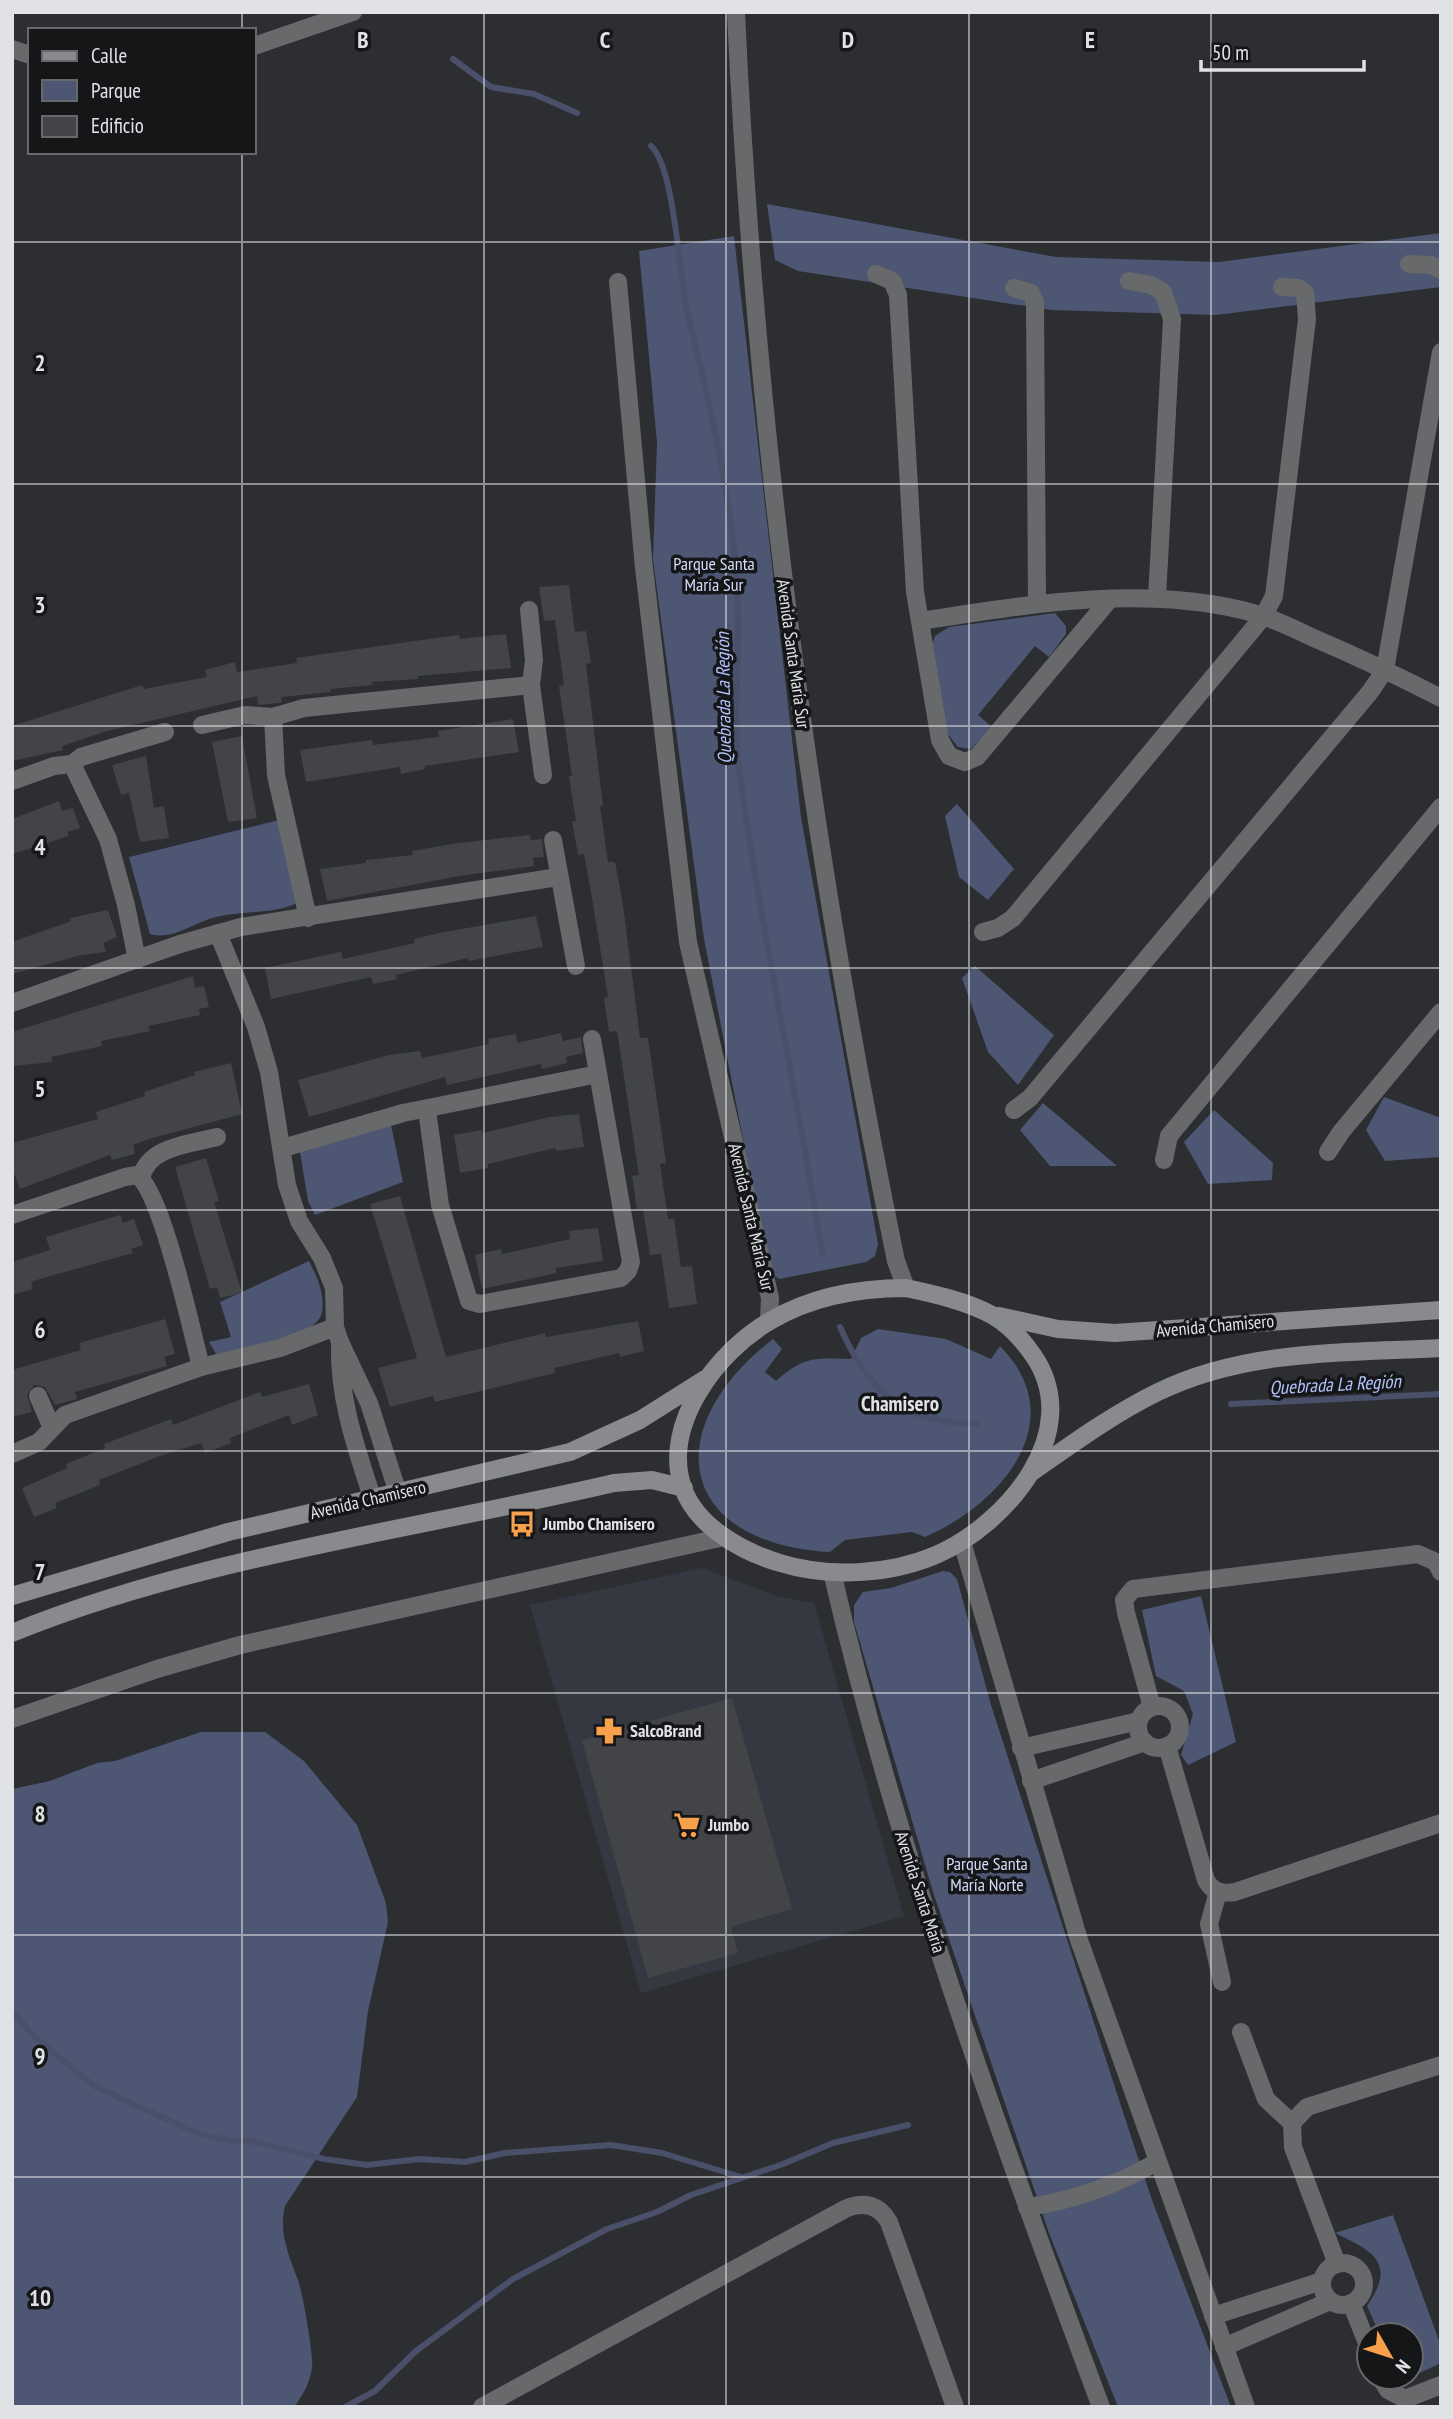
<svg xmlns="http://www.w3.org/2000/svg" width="1453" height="2419" font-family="'PT Sans Narrow',sans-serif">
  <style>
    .built { fill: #353841 }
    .green { fill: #4d5672 }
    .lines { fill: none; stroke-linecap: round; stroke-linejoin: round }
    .stream { stroke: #4a4f6a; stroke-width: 6 }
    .building { fill: #424448 }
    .street { stroke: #68696b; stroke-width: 18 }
    .secondary { stroke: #888a8d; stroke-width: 18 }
    .grid { fill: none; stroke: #e1e2e5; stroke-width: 2; stroke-opacity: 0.55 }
    .labels { text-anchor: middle; stroke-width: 7; stroke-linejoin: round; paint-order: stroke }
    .park-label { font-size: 18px; fill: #d3dcf9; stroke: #151618 }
    .street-label { font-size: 18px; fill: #e1e2e5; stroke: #151618 }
    .poi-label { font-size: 18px; font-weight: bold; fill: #e1e2e5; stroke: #151618; text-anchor: start }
    .water-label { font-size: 19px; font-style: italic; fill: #b2c3fc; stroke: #151618 }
    .quarter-label { font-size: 21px; font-weight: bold; fill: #e1e2e5; stroke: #151618 }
    .grid-label { font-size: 23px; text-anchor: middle; font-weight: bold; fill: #e1e2e5; stroke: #151618; stroke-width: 7; stroke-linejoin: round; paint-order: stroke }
  </style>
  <rect width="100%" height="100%" fill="#2c2e32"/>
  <polygon class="built" points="702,1568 779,1597 814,1603 904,1916 641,1993 530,1605"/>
  <g class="green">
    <polygon points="767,204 1056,257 1219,262 1441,233 1441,287 1216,315 1051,310 798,271 775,260"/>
    <polygon points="734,236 801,817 878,1244 875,1256 866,1262 779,1279 769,1272 704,939 653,560 657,442 639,251"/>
    <polygon points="1055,613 1066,626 1066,634 1049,657 1035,646 978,715 992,727 971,749 958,747 947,733 932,644 935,636 949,627"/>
    <polygon points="957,804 1014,869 988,900 959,877 945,816"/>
    <path d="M279 820 297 903C271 915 243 910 216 917 194 922 173 941 150 934L129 857Z"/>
    <polygon points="975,966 1054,1035 1018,1085 988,1052 962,978"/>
    <polygon points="1384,1097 1441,1118 1441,1157 1385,1161 1366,1130"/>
    <polygon points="1043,1103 1117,1166 1050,1166 1020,1130"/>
    <polygon points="1214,1110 1273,1163 1272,1180 1208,1184 1184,1142"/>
    <polygon points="391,1125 403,1182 315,1215 308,1201 300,1152"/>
    <path d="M309 1261C317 1277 325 1293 322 1312 318 1339 240 1350 216 1354L209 1342 231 1337 220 1302Z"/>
    <path d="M878 1329 946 1339 991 1359 1000 1346C1074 1421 1000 1505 925 1537L912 1532 845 1540 830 1552C676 1543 658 1428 773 1339L782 1349 765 1372 776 1381C804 1356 815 1358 851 1359L861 1338Z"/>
    <polygon points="943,1571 950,1572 957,1579 991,1705 1122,2109 1152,2200 1231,2407 1118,2407 1049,2233 933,1892 854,1622 854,1605 863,1592 891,1588"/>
    <polygon points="1201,1596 1236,1742 1188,1765 1181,1755 1193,1714 1184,1691 1156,1676 1142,1610"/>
    <path d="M201 1732H265L304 1761 357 1825 386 1903 388 1922 368 2011 357 2097 285 2206C278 2233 290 2258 299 2283 303 2296 314 2357 312 2368 310 2383 303 2395 294 2407H12V1789L50 1781 97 1763 115 1761Z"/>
    <path d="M1393 2215 1441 2346V2363L1413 2376 1411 2335H1380L1367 2306C1397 2263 1373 2251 1335 2233Z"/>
  </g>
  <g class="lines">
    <g class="stream">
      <polyline points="453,59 491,87 534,94 577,113"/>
      <path d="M651 146C675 167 679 279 688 315 712 413 735 509 738 610 740 662 732 717 739 768 761 931 797 1091 822 1253"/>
      <path d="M840 1327C870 1394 903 1423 978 1424"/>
      <polyline points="1231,1404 1441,1394"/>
      <polyline points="12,2012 35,2037 94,2086 199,2134 231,2141 250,2141 324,2159 367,2165 420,2159 465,2162 505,2153 611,2145 662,2153 741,2177"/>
      <polyline points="345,2407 375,2391 416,2351 513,2279 607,2229 657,2212 691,2195 783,2164 833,2143 908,2125"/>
    </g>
  </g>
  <g class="building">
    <polygon points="569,585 575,632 586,631 591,663 586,664 603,806 600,806 608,862 615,862 623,905 640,1038 648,1038 666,1163 660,1164 668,1219 674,1219 681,1267 692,1266 697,1304 669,1308 661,1254 650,1255 643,1209 637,1210 632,1176 639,1175 617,1031 609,1032 604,998 608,997 592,898 584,854 578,855 572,821 576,821 569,776 572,776 559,686 564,685 555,620 544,621 539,587"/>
    <polygon points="506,634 511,668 418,676 418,679 372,682 373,685 330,689 331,692 281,697 282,702 279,703 258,705 257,696 107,731 62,746 63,750 12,761 12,726 142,685 144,689 207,677 205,670 235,662 237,672 297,663 296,658 414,641 459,635 460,639"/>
    <polygon points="513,719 519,752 425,766 425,769 401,774 400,767 306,782 300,750 372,740 373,745 439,737 438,731"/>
    <polygon points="242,736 257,818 228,822 212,742"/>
    <polygon points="146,756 154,808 164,806 169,838 140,842 129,793 121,795 112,765"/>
    <polygon points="59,801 62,811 73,808 80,828 67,832 69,836 12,854 12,819"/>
    <polygon points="530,835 531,840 542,839 544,857 533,858 534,866 465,875 327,901 320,869 366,863 366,860 413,855 412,851 458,843"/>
    <polygon points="108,910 117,937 103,943 106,952 81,955 12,974 12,942 71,921 70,918"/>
    <polygon points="536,916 543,947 469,961 468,958 396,975 397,979 373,984 371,977 271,999 265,968 341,952 343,959 415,943 414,939 439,933"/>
    <polygon points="193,976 195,988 204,986 209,1007 199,1009 200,1015 148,1026 150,1031 101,1041 102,1046 51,1057 53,1062 12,1066 12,1032"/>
    <polygon points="561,1033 563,1041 581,1037 583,1053 566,1057 567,1063 542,1069 541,1064 447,1085 445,1077 309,1117 298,1080 389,1055 420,1051 422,1058 489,1044 488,1039 516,1034 517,1043"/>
    <polygon points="231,1063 242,1114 149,1139 133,1145 135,1154 112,1160 110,1155 20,1189 12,1168 12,1143 98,1119 96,1112 145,1096 144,1092 195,1075 194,1072"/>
    <polygon points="579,1114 584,1147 556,1151 555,1148 488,1164 488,1168 460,1173 454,1135 482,1130 482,1133 550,1117"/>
    <polygon points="206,1158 219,1201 214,1202 242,1293 220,1298 217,1287 210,1289 175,1167"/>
    <polygon points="400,1196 446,1357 545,1333 546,1337 638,1321 644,1351 620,1357 619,1353 554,1368 555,1373 435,1402 433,1396 390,1407 378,1368 417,1358 370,1204"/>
    <polygon points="120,1215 123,1223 134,1219 143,1245 131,1249 133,1253 43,1278 31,1282 33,1289 12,1295 12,1262 50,1250 46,1237"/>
    <polygon points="598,1228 603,1261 555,1268 557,1273 482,1289 475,1255 501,1249 502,1254 570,1239 569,1231"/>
    <polygon points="165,1319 175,1354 164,1357 167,1366 75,1392 77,1399 55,1405 45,1387 34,1385 27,1395 32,1412 12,1417 12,1370 81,1350 79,1343"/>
    <polygon points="309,1384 318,1415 292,1425 289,1415 230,1438 231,1443 205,1453 201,1443 160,1456 99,1480 100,1485 55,1503 57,1508 34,1517 22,1488 67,1468 66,1464 105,1448 104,1444 171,1419 173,1425 260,1392 262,1397"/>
    <polygon points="732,1698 792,1909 731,1927 738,1953 648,1978 582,1740"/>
  </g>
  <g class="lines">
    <g class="street">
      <path d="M736 12C755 434 811 848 896 1261L906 1288"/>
      <polyline points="254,46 353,12"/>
      <polyline points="12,49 30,55"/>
      <polyline points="1409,264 1431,265 1441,270"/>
      <polyline points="876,274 892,281 898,295 915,592 940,740 949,756 965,762 977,757 1110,599"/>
      <polyline points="1129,281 1151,285 1163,292 1172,319 1157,598"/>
      <polyline points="618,282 644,568 688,942 770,1298 769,1321"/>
      <polyline points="1014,288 1031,293 1035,302 1037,603"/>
      <polyline points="529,610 534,660 531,685 543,775"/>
      <path d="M920 621C1026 605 1136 585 1242 610 1268 616 1292 628 1316 639 1358 657 1400 677 1441 698"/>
      <polyline points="273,717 276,775 308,918"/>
      <polyline points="202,725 245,715 273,717 304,708 531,685"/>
      <polyline points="72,764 81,757 165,732"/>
      <polyline points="12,781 54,766 72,764 108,839 126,905 137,960"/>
      <polyline points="553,840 576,966"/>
      <polyline points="983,932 998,928 1013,918 1263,617 1274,596 1307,319 1305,293 1298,288 1282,287"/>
      <polyline points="218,933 256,1027 269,1072 287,1185 299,1221 322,1258 334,1288 335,1327 340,1342 369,1403 398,1493"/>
      <polyline points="12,1003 180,944 241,927 558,877"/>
      <polyline points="427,1110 440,1205 469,1301 480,1304 621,1278 628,1271 631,1262 592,1039"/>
      <polyline points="1014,1110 1030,1098 1370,692 1385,670 1441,352"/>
      <polyline points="283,1148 403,1113 598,1074"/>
      <polyline points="1328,1152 1341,1132 1441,1012"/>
      <polyline points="1164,1160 1169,1136 1441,807"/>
      <path d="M141 1178C148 1146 191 1144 217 1137"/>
      <path d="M12 1215 125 1177 137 1175C162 1192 192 1332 201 1367"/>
      <path d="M340 1342C338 1397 356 1448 373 1500"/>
      <polyline points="38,1396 52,1428"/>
      <polyline points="12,1454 39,1442 65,1415 201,1367 280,1348 335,1327"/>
      <polyline points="962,1542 1079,1940 1246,2407"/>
      <path d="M832 1572C898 1858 999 2132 1101 2407"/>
      <circle cx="1159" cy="1727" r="21"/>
      <polyline points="1152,1707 1126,1613 1124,1600 1133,1589 1418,1554 1436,1562 1441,1572"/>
      <polyline points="12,1719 157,1669 240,1645 724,1537"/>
      <path d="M1167 1746 1206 1880C1212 1892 1222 1894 1235 1892L1441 1823"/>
      <polyline points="1021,1748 1139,1721"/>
      <polyline points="1031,1781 1145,1742"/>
      <polyline points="1218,1892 1209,1924 1222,1982"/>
      <polyline points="1241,2032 1266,2099 1292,2123"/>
      <path d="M1027 2207C1074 2201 1116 2185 1157 2162"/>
      <circle cx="1343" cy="2284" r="21"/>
      <polyline points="1337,2264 1293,2147 1292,2123 1307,2107 1441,2065"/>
      <polyline points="1351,2303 1369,2348"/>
      <polyline points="1213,2316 1322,2281"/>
      <polyline points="1224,2347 1330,2301"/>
      <polyline points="1380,2377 1388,2390 1405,2399 1441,2385"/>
      <path d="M482 2407 845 2209C863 2201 879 2204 889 2222L955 2407"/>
    </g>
    <g class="secondary">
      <path d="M906 1288C934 1294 966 1301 992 1315 1008 1324 1022 1339 1033 1355 1086 1431 1007 1524 936 1555 889 1575 829 1578 780 1563 743 1552 697 1527 683 1488 661 1424 718 1351 770 1321 812 1296 858 1288 906 1288Z"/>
      <polyline points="999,1316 1058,1329 1115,1333 1441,1310"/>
      <path d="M1032 1472C1072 1444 1113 1414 1158 1392 1246 1349 1345 1353 1441 1348"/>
      <polyline points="12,1596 228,1532 570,1452 640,1420 705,1379"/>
      <path d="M12 1633C198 1557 418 1529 614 1483L652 1480 684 1488"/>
    </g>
  </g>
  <path class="grid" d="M242 12V30M484 12V2407M726 12V2407M969 12V2407M1211 12V2407M242 152V2407M12 242H1441M12 484H1441M12 726H1441M12 968H1441M12 1210H1441M12 1451H1441M12 1693H1441M12 1935H1441M12 2177H1441"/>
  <defs>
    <g id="bus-bare" transform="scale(2.1)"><path d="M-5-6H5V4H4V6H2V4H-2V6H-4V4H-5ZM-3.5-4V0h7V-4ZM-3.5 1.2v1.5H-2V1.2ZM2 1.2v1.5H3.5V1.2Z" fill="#f9a04c" stroke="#151618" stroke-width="2.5" paint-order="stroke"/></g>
    <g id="pharmacy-bare" transform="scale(2.1)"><path d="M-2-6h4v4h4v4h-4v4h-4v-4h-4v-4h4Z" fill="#f9a04c" stroke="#151618" stroke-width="2.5" paint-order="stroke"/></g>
    <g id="supermarket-bare" transform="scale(2.1)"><path d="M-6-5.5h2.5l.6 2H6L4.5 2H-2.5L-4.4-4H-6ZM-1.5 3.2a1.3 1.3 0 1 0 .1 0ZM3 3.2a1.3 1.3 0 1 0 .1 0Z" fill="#f9a04c" stroke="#151618" stroke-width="2.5" paint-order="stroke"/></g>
  </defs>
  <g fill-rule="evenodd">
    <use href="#bus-bare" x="522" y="1524"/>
    <use href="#pharmacy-bare" x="609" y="1731"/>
    <use href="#supermarket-bare" x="687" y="1825"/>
  </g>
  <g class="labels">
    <g class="park-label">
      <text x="714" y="570">Parque Santa<tspan x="714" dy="21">María Sur</tspan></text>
      <text x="987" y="1870">Parque Santa<tspan x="987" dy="21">María Norte</tspan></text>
    </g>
    <g class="street-label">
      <text transform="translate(793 654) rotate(82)" y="6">Avenida Santa María Sur</text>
      <text transform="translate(751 1217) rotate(77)" y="6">Avenida Santa María Sur</text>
      <text transform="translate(1215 1326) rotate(-5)" y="6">Avenida Chamisero</text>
      <text transform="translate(368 1500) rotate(-13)" y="6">Avenida Chamisero</text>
      <text transform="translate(920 1892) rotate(72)" y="6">Avenida Santa María</text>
    </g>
    <g class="poi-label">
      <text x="543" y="1530">Jumbo Chamisero</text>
      <text x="630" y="1737">SalcoBrand</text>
      <text x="708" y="1831">Jumbo</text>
    </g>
    <g class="water-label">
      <text transform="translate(723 698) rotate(-91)" y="7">Quebrada La Región</text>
      <text transform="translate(1335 1384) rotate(-3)" y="7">Quebrada La Región</text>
    </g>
    <g class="quarter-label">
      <text x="900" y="1411">Chamisero</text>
    </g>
  </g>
  <g class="grid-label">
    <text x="363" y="48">B</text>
    <text x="605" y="48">C</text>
    <text x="848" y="48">D</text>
    <text x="1090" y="48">E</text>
    <text x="40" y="371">2</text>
    <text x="40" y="613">3</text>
    <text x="40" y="855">4</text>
    <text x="40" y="1097">5</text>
    <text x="40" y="1338">6</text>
    <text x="40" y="1580">7</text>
    <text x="40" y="1822">8</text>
    <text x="40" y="2064">9</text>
    <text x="40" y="2306">10</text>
  </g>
  <rect width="1453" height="2419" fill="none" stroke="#e1e2e5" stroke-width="28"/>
  <rect x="28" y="28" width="228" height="126" fill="#151618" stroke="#67686a" stroke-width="2"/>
  <rect x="42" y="51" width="35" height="10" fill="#888a8d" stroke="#67686a" stroke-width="2"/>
  <text x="91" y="63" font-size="21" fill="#e1e2e5">Calle</text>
  <rect x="42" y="80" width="35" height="21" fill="#4d5672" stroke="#67686a" stroke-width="2"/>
  <text x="91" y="98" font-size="21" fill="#e1e2e5">Parque</text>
  <rect x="42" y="116" width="35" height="21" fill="#424448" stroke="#67686a" stroke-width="2"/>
  <text x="91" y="133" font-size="21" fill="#e1e2e5">Edificio</text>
  <g transform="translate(1390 2356) rotate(129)"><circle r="33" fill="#151618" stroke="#67686a" stroke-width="2"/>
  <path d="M0-5L12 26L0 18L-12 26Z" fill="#f9a04c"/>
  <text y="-10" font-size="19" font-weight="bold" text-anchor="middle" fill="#e1e2e5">N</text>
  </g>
  <path d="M1201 60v10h163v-10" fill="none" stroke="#e1e2e5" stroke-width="3.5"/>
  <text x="1212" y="60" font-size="21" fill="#e1e2e5" stroke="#151618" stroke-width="5" paint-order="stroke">50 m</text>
</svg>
